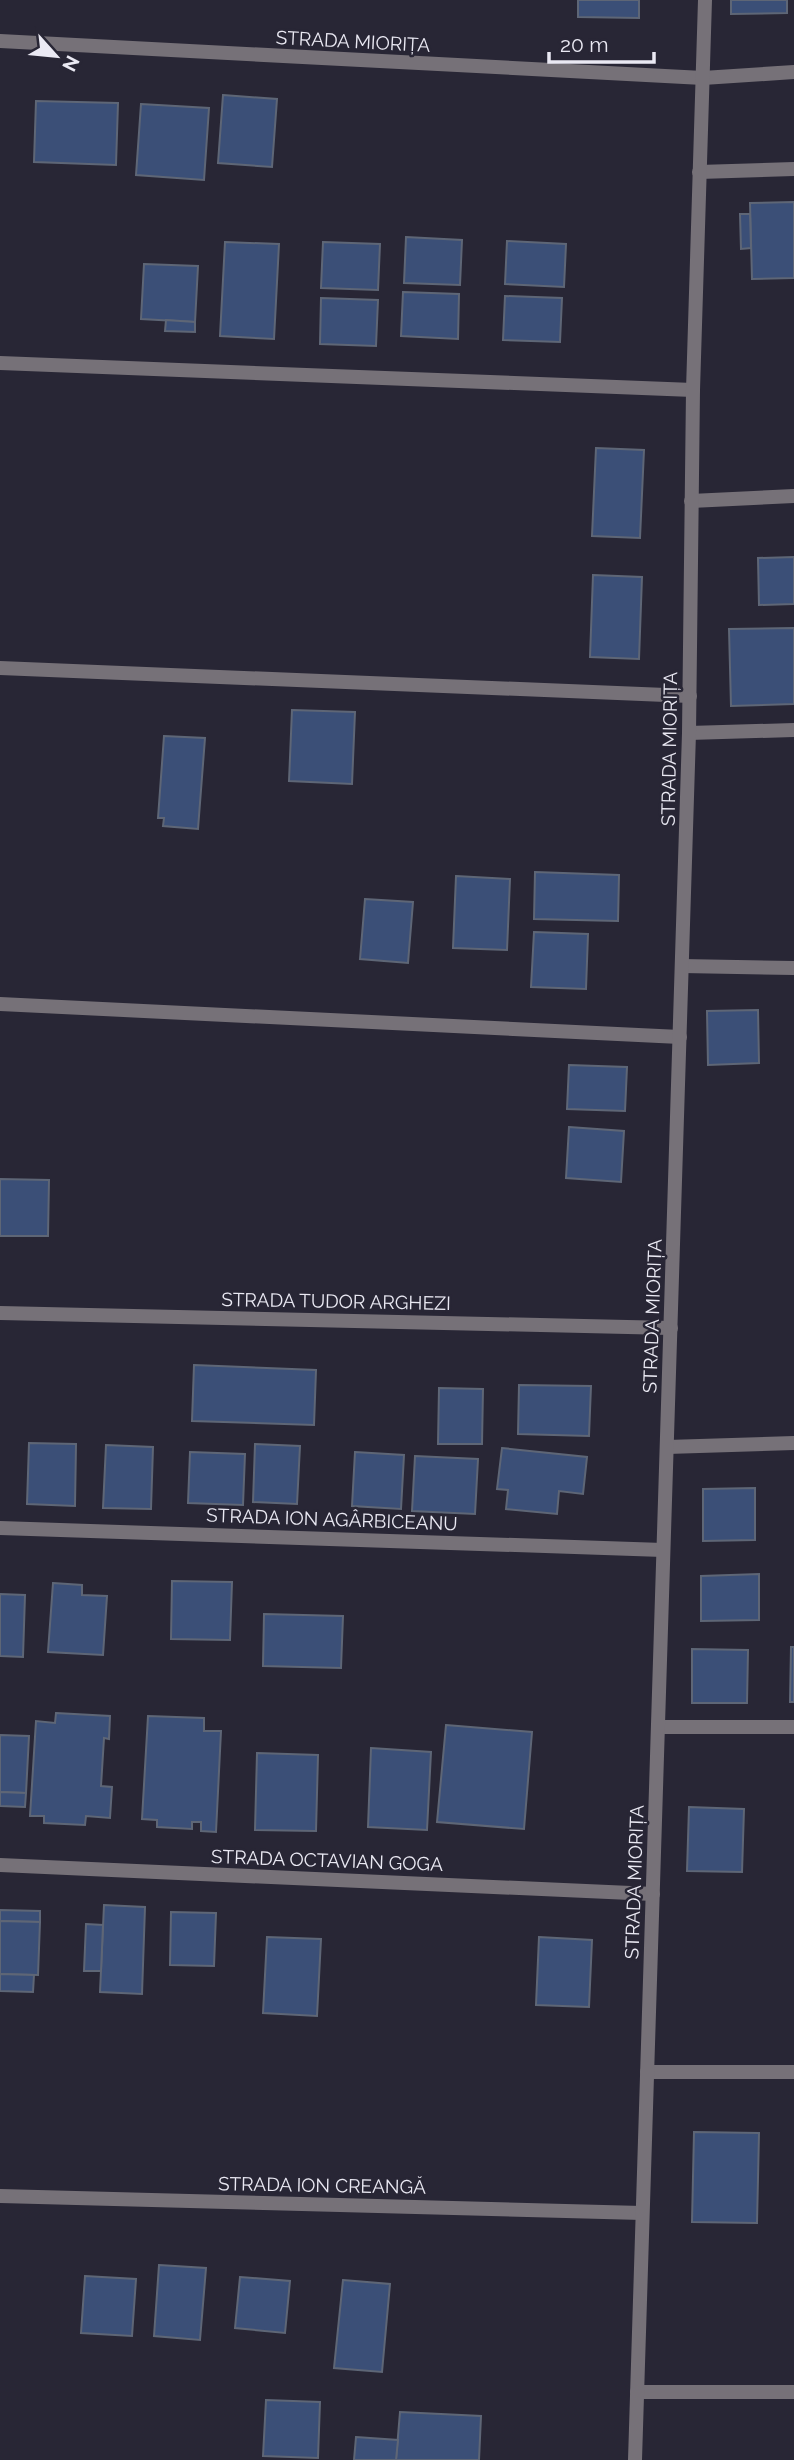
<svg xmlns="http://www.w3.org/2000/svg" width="794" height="2460" font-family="Raleway,sans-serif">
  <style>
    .building { fill: #3b4f77; stroke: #5e6676; stroke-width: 2 }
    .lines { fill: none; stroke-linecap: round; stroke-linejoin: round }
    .street { stroke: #767178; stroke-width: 14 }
    .labels { text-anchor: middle; stroke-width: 5; stroke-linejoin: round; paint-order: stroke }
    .street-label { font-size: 19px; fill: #eae9f3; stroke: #282635 }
  </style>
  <rect width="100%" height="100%" fill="#282635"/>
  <g class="building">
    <polygon points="578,0 639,0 639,18 578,17"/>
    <polygon points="731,0 787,0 787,13 731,14"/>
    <polygon points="223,95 277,99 272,167 218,163"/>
    <polygon points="36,101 118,103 116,165 34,162"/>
    <polygon points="141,104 209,108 204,180 136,175"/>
    <polygon points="794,202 794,278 752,279 750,203"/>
    <polygon points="740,214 750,214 751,248 741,249"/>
    <polygon points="406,237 462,240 460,285 404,283"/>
    <polygon points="507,241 566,244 564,287 505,284"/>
    <polygon points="225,242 279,244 274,339 220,336"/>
    <polygon points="323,242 380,244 378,290 321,288"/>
    <polygon points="144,264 198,266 195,322 141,319"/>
    <polygon points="403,292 459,294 458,339 401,336"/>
    <polygon points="505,296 562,298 560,342 503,340"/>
    <polygon points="321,298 378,300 376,346 320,344"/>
    <polygon points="166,320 195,322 195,332 165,331"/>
    <polygon points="596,448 644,450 640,538 592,536"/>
    <polygon points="794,557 794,604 759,605 758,558"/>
    <polygon points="593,575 642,577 639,659 590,657"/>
    <polygon points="794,628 794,704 731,706 729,629"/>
    <polygon points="292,710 355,712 352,784 289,781"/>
    <polygon points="164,736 205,738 198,829 163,826 164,818 158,818"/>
    <polygon points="535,872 619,875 618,921 534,919"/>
    <polygon points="456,876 510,879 507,950 453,948"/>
    <polygon points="365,899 413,902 408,963 360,959"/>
    <polygon points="534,932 588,934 586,989 531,987"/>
    <polygon points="758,1010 759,1063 708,1065 707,1011"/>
    <polygon points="569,1065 627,1067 625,1111 567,1109"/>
    <polygon points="569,1127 624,1131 621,1182 566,1178"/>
    <polygon points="0,1179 49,1180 48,1236 0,1236"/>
    <polygon points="194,1365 316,1370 314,1425 192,1421"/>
    <polygon points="519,1385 591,1386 589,1436 518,1434"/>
    <polygon points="439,1388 483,1389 482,1444 438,1444"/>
    <polygon points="29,1443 76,1444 75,1506 27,1504"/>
    <polygon points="255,1444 300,1446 297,1504 253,1502"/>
    <polygon points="106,1445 153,1447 151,1509 103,1508"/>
    <polygon points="502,1448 587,1457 583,1494 559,1491 557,1514 506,1509 508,1490 497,1489"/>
    <polygon points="190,1452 245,1454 243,1505 188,1503"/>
    <polygon points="355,1452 404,1455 401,1509 352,1506"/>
    <polygon points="415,1456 478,1459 475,1514 412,1511"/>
    <polygon points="755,1488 755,1540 703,1541 703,1489"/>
    <polygon points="759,1574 759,1620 701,1621 701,1576"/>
    <polygon points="172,1581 232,1582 230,1640 171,1639"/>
    <polygon points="53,1583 82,1585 82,1595 107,1596 103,1655 48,1652"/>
    <polygon points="0,1594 25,1595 23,1657 0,1656"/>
    <polygon points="264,1614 343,1616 341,1668 263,1666"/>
    <polygon points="791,1647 794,1647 794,1702 790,1702"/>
    <polygon points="692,1649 748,1650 747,1703 692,1703"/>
    <polygon points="56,1713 110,1716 109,1739 104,1738 101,1786 112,1787 110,1818 86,1816 85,1825 44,1823 44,1816 30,1816 36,1721 55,1723"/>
    <polygon points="148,1716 204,1718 204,1731 221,1731 216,1832 201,1831 201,1822 192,1822 192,1829 157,1827 157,1820 142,1819"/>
    <polygon points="446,1725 532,1732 524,1829 437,1822"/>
    <polygon points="0,1735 29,1736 26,1793 0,1792"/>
    <polygon points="371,1748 431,1752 427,1830 368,1827"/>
    <polygon points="257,1753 318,1755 316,1831 255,1830"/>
    <polygon points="0,1792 26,1793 25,1807 0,1806"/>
    <polygon points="689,1807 744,1809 742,1872 687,1871"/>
    <polygon points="104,1905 145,1907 142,1994 100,1992"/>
    <polygon points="0,1910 40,1911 40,1922 0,1921"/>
    <polygon points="171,1912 216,1913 214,1966 170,1965"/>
    <polygon points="0,1921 40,1922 38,1975 0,1974"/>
    <polygon points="86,1924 103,1925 101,1971 84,1971"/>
    <polygon points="267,1937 321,1939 317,2016 263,2013"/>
    <polygon points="539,1937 592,1940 589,2007 536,2005"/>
    <polygon points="0,1974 34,1975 33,1992 0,1991"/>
    <polygon points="694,2132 759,2133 757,2223 692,2222"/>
    <polygon points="159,2265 206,2268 200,2340 154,2336"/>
    <polygon points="85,2276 136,2279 132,2336 81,2333"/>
    <polygon points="240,2277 290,2281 285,2333 235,2328"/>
    <polygon points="343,2280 390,2284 382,2372 334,2368"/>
    <polygon points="266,2400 320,2402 318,2458 263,2456"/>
    <polygon points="400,2412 481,2416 479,2460 396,2460"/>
    <polygon points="356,2437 398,2440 396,2460 354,2460"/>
  </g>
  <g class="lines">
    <g class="street">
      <polyline points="0,41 703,78 794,72"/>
      <polyline points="699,172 794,169"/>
      <polyline points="0,363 693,390"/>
      <polyline points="691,501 794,496"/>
      <polyline points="0,668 690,696"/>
      <polyline points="689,733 794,730"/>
      <polyline points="682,966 794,968"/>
      <polyline points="0,1004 680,1037"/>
      <polyline points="0,1313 671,1328"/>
      <polyline points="667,1447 794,1443"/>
      <polyline points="0,1528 663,1550"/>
      <polyline points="658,1727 794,1727"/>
      <polyline points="0,1865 653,1894"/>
      <polyline points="647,2072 794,2072"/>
      <polyline points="0,2196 642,2213"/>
      <polyline points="637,2392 794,2392"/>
      <polyline points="635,2460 689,733 693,390 705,0"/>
    </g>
  </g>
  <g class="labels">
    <g class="street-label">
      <text transform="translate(353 41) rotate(3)" y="7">STRADA MIORIȚA</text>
      <text transform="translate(669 749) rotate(-89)" y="7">STRADA MIORIȚA</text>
      <text transform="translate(336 1301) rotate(1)" y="7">STRADA TUDOR ARGHEZI</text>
      <text transform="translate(652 1316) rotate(-88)" y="7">STRADA MIORIȚA</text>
      <text transform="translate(332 1519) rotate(2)" y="7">STRADA ION AGÂRBICEANU</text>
      <text transform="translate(327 1860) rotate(2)" y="7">STRADA OCTAVIAN GOGA</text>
      <text transform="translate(634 1882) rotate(-88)" y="7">STRADA MIORIȚA</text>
      <text transform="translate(322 2185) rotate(1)" y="7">STRADA ION CREANGĂ</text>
    </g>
  </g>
  <g transform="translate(56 56) rotate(117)" stroke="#282635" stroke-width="5" paint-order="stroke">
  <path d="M0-5L12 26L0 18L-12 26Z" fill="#eae9f3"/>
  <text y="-10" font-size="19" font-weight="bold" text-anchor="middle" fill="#eae9f3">N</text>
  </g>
  <path d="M549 52v10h105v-10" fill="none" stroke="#eae9f3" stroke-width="3.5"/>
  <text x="560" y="52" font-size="21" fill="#eae9f3" stroke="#282635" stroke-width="5" paint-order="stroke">20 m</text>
</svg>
